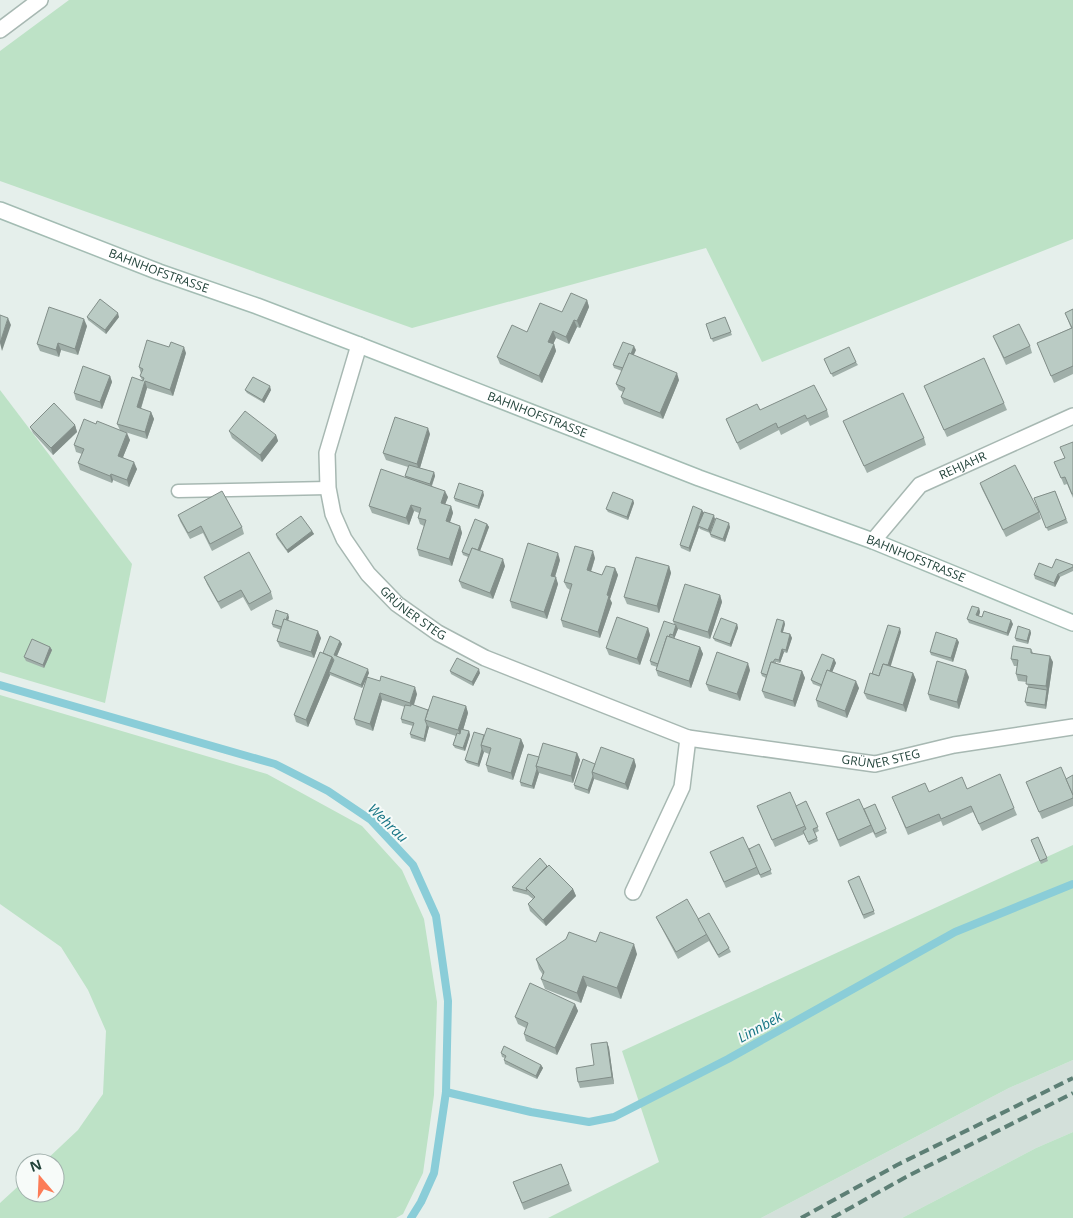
<svg xmlns="http://www.w3.org/2000/svg" width="1073" height="1218" font-family="'Open Sans',sans-serif">
  <style>
    .built { fill: #d3e0da }
    .green { fill: #bde2c6 }
    .lines { fill: none; stroke-linecap: round; stroke-linejoin: round }
    .stream { stroke: #8acdd8; stroke-width: 8 }
    .lane-casing { stroke: #a7b8b2; stroke-width: 15 }
    .street-casing { stroke: #a7b8b2; stroke-width: 18 }
    .secondary-casing { stroke: #a3bcb3; stroke-width: 18 }
    .lane { stroke: #fff; stroke-width: 12 }
    .street { stroke: #fff; stroke-width: 15 }
    .secondary { stroke: #fff; stroke-width: 15 }
    .rail { stroke: #5d7f75; stroke-width: 4; stroke-dasharray: 10 5; stroke-linecap: butt }
    .wall { fill: #a0afa9 }
    .shaded-wall { fill: #828e89 }
    .building { fill: #bacbc4; stroke: #828e89 }
    .labels { text-anchor: middle; stroke-width: 4; stroke-linejoin: round; paint-order: stroke }
    .street-label { font-size: 12px; fill: #22433a; stroke: #f7fbf9 }
    .water-label { font-size: 14px; font-style: italic; fill: #177585; stroke: #f7fbf9 }
  </style>
  <rect width="100%" height="100%" fill="#e5efeb"/>
  <polygon class="built" points="1073,1060 1073,1132 1036,1148 902,1218 761,1218 1009,1088"/>
  <g class="green">
    <polygon points="69,0 1073,0 1073,239 762,362 706,248 412,328 0,181 0,51"/>
    <polygon points="0,390 132,564 105,703 0,672"/>
    <polygon points="0,695 267,774 362,826 402,870 424,919 437,1002 434,1095 423,1173 403,1214 396,1218 0,1218 0,1203 25,1180 25,1193 55,1193 55,1163 43,1163 78,1130 103,1094 106,1031 88,990 61,947 0,904"/>
    <polygon points="1073,845 1073,1060 1009,1088 761,1218 548,1218 659,1162 622,1051"/>
    <polygon points="1073,1132 1073,1218 902,1218 1036,1148"/>
  </g>
  <g class="lines">
    <g class="stream">
      <polyline points="0,685 275,764 328,791 371,820 413,865 436,916 448,1001 446,1092 434,1173 421,1202 411,1218"/>
      <polyline points="446,1092 531,1112 589,1122 614,1117 728,1059 955,932 1073,884"/>
    </g>
    <g class="lane-casing">
      <polyline id="lane" points="178,491 328,488"/>
    </g>
    <g class="street-casing">
      <g id="street">
        <polyline points="0,30 40,0"/>
        <path id="s1" d="M359 345 327 453 328 488 333 514 344 539 368 574 397 604 438 633 485 658 688 738 682 787 633 892"/>
        <path id="s2" d="M873 541 920 485 1073 416"/>
        <path id="s3" d="M688 738 875 764 954 745 1073 727"/>
      </g>
    </g>
    <g class="secondary-casing">
      <g id="secondary">
        <path id="s4" d="M0 210 159 272 257 306 359 345 699 478 873 541 1073 623"/>
      </g>
    </g>
    <use href="#lane" class="lane"/>
    <use href="#street" class="street"/>
    <use href="#secondary" class="secondary"/>
    <g class="rail">
      <polyline points="801,1218 897,1165 1073,1078"/>
      <polyline points="832,1218 906,1177 1073,1093"/>
    </g>
  </g>
  <g class="wall">
    <polygon points="587,300 589,307 580,328 577,327 569,344 556,338 553,344 554,344 556,351 542,383 500,364 497,357 527,332"/>
    <polygon points="1073,309 1073,374 1054,383 1037,343 1071,328 1065,313"/>
    <polygon points="87,317 119,317 106,334 88,320"/>
    <polygon points="725,317 732,335 713,342 706,324"/>
    <polygon points="87,326 78,355 61,350 59,357 40,351 37,344"/>
    <polygon points="993,336 1030,346 1032,353 1006,365"/>
    <polygon points="636,350 633,355 679,380 663,419 624,404 621,397 623,392 619,390 616,384 622,371 614,368 613,365"/>
    <polygon points="186,353 173,396 147,388 141,409 151,412 154,419 147,439 122,431 130,440 123,457 137,469 129,487 113,480 112,483 80,470 78,463 82,454 76,452 74,445 96,424 120,430 117,424 142,380 140,376 141,374 139,367"/>
    <polygon points="824,359 856,362 858,365 833,377"/>
    <polygon points="110,376 112,382 102,409 76,400 74,393"/>
    <polygon points="924,386 1004,403 1007,410 947,437"/>
    <polygon points="245,390 271,390 264,403 247,393"/>
    <polygon points="760,410 827,410 829,417 810,426 808,421 781,435 779,430 740,450 726,419"/>
    <polygon points="843,421 924,438 926,445 867,473"/>
    <polygon points="75,425 77,432 53,455 33,433 30,427"/>
    <polygon points="229,431 276,435 278,441 262,462 232,438"/>
    <polygon points="430,434 420,468 434,472 435,476 432,486 448,497 445,504 451,506 453,513 450,522 460,526 462,533 452,566 419,556 417,549 424,526 420,524 418,518 419,513 414,511 409,525 372,513 369,506 406,478 405,476 408,467 386,460 383,453"/>
    <polygon points="1073,442 1073,498 1067,484 1064,485 1057,468 1064,458"/>
    <polygon points="980,483 1039,512 1041,519 1006,537 982,489"/>
    <polygon points="1055,491 1068,523 1048,531 1034,498"/>
    <polygon points="484,495 479,509 455,501 454,498"/>
    <polygon points="633,500 634,503 628,520 608,512 606,509"/>
    <polygon points="704,513 715,519 710,533 700,529 699,527 690,552 681,548 680,545"/>
    <polygon points="178,515 242,527 244,534 212,551 203,533 190,539 180,521"/>
    <polygon points="487,524 489,527 480,551 505,566 493,599 462,588 459,581 468,557 463,555 462,552"/>
    <polygon points="730,527 725,542 711,537 710,534"/>
    <polygon points="312,531 314,534 288,553 277,538 276,534"/>
    <polygon points="595,558 591,572 602,575 615,568 618,575 610,599 612,603 600,638 563,627 561,620 570,590 567,588 564,582"/>
    <polygon points="560,560 555,577 558,584 547,619 512,608 510,601"/>
    <polygon points="1073,565 1073,571 1060,577 1055,587 1035,579 1034,575"/>
    <polygon points="669,566 671,573 659,613 627,604 624,597"/>
    <polygon points="204,577 271,592 273,599 251,611 243,597 221,609 207,584"/>
    <polygon points="720,595 722,602 710,639 678,629 674,639 700,647 703,654 691,688 658,676 656,670 657,667 651,665 650,661 674,624 673,621"/>
    <polygon points="979,608 980,612 979,616 1013,624 1008,636 969,623 967,619"/>
    <polygon points="289,617 288,621 321,638 314,658 280,647 277,641 281,630 273,627 272,624"/>
    <polygon points="784,621 785,624 783,632 790,634 792,638 787,653 784,652 780,663 776,662 776,663 802,671 805,678 795,707 765,698 762,691 766,678 762,676 761,673"/>
    <polygon points="737,624 738,628 731,647 715,641 713,638"/>
    <polygon points="648,628 650,635 640,665 609,655 606,648"/>
    <polygon points="1030,630 1031,633 1028,644 1016,641 1015,638"/>
    <polygon points="901,632 890,666 913,673 916,680 906,712 867,699 864,693 872,674"/>
    <polygon points="340,641 342,644 337,656 369,673 362,688 330,675 308,727 296,722 294,715 323,653"/>
    <polygon points="959,642 953,662 931,655 930,652"/>
    <polygon points="50,647 52,650 44,668 26,661 24,657"/>
    <polygon points="1031,649 1033,653 1053,662 1046,709 1027,706 1025,702 1028,687 1027,682 1018,681 1016,674 1017,666 1014,666 1011,659"/>
    <polygon points="834,659 836,663 832,672 859,688 847,718 818,707 816,700 821,687 813,684 811,680"/>
    <polygon points="750,670 740,701 709,691 706,684"/>
    <polygon points="450,671 480,673 473,686 451,674"/>
    <polygon points="367,677 417,694 414,705 428,710 466,706 468,713 463,730 469,731 470,735 465,751 455,748 453,745 456,736 429,727 425,742 411,738 410,734 413,726 402,723 401,719 405,707 382,700 373,731 356,725 354,719"/>
    <polygon points="969,677 959,709 930,700 928,694"/>
    <polygon points="484,735 521,739 524,746 513,780 488,772 486,765 489,754 484,752 479,767 467,763 465,760"/>
    <polygon points="577,753 580,760 573,783 539,773 534,789 521,786 520,782 539,757"/>
    <polygon points="634,759 636,766 628,790 594,779 589,794 575,789 574,785 595,764"/>
    <polygon points="1073,775 1073,806 1042,819 1026,782 1066,779"/>
    <polygon points="967,789 1014,808 1017,815 982,831 973,812 943,826 941,821 908,835 892,797 929,792"/>
    <polygon points="806,801 819,831 815,833 818,841 809,845 804,834 775,847 757,806 796,806"/>
    <polygon points="875,804 887,833 876,838 873,832 840,847 826,813 864,809"/>
    <polygon points="1038,837 1048,861 1041,864 1031,840"/>
    <polygon points="759,844 772,874 761,878 759,874 726,888 710,852 749,849"/>
    <polygon points="547,866 573,889 576,896 546,926 530,911 528,904 533,899 528,895 513,891 512,887"/>
    <polygon points="859,876 875,914 864,919 848,881"/>
    <polygon points="656,917 698,919 729,948 731,952 719,958 709,941 678,959 659,923"/>
    <polygon points="596,942 637,954 621,999 587,986 581,1003 545,989 541,979 543,975 539,969 536,959"/>
    <polygon points="575,1004 578,1011 557,1055 526,1041 524,1034 526,1028 518,1024 515,1017"/>
    <polygon points="607,1042 609,1048 614,1084 580,1088 578,1082 594,1065"/>
    <polygon points="501,1053 541,1065 543,1068 537,1079 505,1064 504,1060 505,1058 502,1057"/>
    <polygon points="561,1164 572,1191 524,1210 513,1182"/>
  </g>
  <g class="shaded-wall">
    <polygon points="587,300 589,307 580,328 577,321"/>
    <polygon points="118,313 119,317 106,334 105,330"/>
    <polygon points="8,318 11,325 2,351 0,343"/>
    <polygon points="84,319 87,326 78,355 75,349"/>
    <polygon points="574,320 577,327 569,344 566,337"/>
    <polygon points="553,331 556,338 551,349 548,342"/>
    <polygon points="58,343 61,350 59,357 56,350"/>
    <polygon points="554,344 556,351 542,383 539,376"/>
    <polygon points="634,346 636,350 626,373 625,369"/>
    <polygon points="184,347 186,353 173,396 170,390"/>
    <polygon points="677,373 679,380 663,419 660,413"/>
    <polygon points="110,376 112,382 102,409 100,402"/>
    <polygon points="145,381 147,388 139,414 137,407"/>
    <polygon points="270,386 271,390 264,403 262,400"/>
    <polygon points="151,412 154,419 147,439 145,432"/>
    <polygon points="75,425 77,432 53,455 51,448"/>
    <polygon points="428,428 430,434 419,471 417,464"/>
    <polygon points="127,433 130,440 121,462 118,456"/>
    <polygon points="276,435 278,441 262,462 260,455"/>
    <polygon points="134,462 137,469 129,487 127,480"/>
    <polygon points="434,472 435,476 431,487 430,484"/>
    <polygon points="111,474 113,480 112,483 110,476"/>
    <polygon points="445,491 448,497 443,510 441,503"/>
    <polygon points="483,491 484,495 479,509 478,506"/>
    <polygon points="633,500 634,503 628,520 627,517"/>
    <polygon points="411,505 414,511 409,525 406,518"/>
    <polygon points="451,506 453,513 448,528 446,521"/>
    <polygon points="702,510 704,513 698,526 699,527 690,552 689,548"/>
    <polygon points="714,515 715,519 710,533 708,530"/>
    <polygon points="729,523 730,527 725,542 723,539"/>
    <polygon points="487,524 489,527 478,556 477,552"/>
    <polygon points="460,526 462,533 452,566 449,559"/>
    <polygon points="312,531 314,534 288,553 287,550"/>
    <polygon points="593,551 595,558 589,577 587,570"/>
    <polygon points="558,553 560,560 553,583 551,576"/>
    <polygon points="503,559 505,566 493,599 490,593"/>
    <polygon points="669,566 671,573 659,613 657,606"/>
    <polygon points="615,568 618,575 610,599 612,603 600,638 598,632 607,595"/>
    <polygon points="1058,574 1060,577 1055,587 1054,583"/>
    <polygon points="556,577 558,584 547,619 544,612"/>
    <polygon points="720,595 722,602 710,639 708,632"/>
    <polygon points="979,608 980,612 978,618 976,615"/>
    <polygon points="288,614 289,617 285,631 284,628"/>
    <polygon points="1011,620 1013,624 1008,636 1007,633"/>
    <polygon points="784,621 785,624 782,635 781,632"/>
    <polygon points="737,624 738,628 731,647 730,644"/>
    <polygon points="676,625 678,629 674,639 673,635"/>
    <polygon points="648,628 650,635 640,665 637,659"/>
    <polygon points="900,628 901,632 889,672 887,668"/>
    <polygon points="1030,630 1031,633 1028,644 1027,641"/>
    <polygon points="318,631 321,638 314,658 311,652"/>
    <polygon points="790,634 792,638 787,653 786,650"/>
    <polygon points="957,639 959,642 953,662 951,658"/>
    <polygon points="340,641 342,644 336,658 334,655"/>
    <polygon points="50,647 52,650 44,668 43,665"/>
    <polygon points="700,647 703,654 691,688 689,681"/>
    <polygon points="782,649 784,652 780,663 779,660"/>
    <polygon points="1050,656 1053,662 1046,709 1045,705 1047,690 1046,686"/>
    <polygon points="332,657 335,664 329,672 330,675 308,727 306,720"/>
    <polygon points="834,659 836,663 825,689 824,685"/>
    <polygon points="748,663 750,670 740,701 737,694"/>
    <polygon points="368,669 369,673 362,688 361,685"/>
    <polygon points="479,669 480,673 473,686 472,682"/>
    <polygon points="966,670 969,677 959,709 957,702"/>
    <polygon points="802,671 805,678 795,707 793,701"/>
    <polygon points="913,673 916,680 906,712 903,705"/>
    <polygon points="856,681 859,688 847,718 845,711"/>
    <polygon points="415,687 417,694 412,710 410,703"/>
    <polygon points="380,693 382,700 373,731 370,724"/>
    <polygon points="466,706 468,713 461,737 458,730"/>
    <polygon points="427,725 429,727 425,742 424,739"/>
    <polygon points="469,731 470,735 465,751 463,748"/>
    <polygon points="521,739 524,746 513,780 511,773"/>
    <polygon points="482,749 484,752 479,767 478,764"/>
    <polygon points="577,753 580,760 573,783 571,776"/>
    <polygon points="634,759 636,766 628,790 625,784"/>
    <polygon points="537,769 539,773 534,789 532,786"/>
    <polygon points="593,776 594,779 589,794 588,790"/>
    <polygon points="573,889 576,896 546,926 543,920"/>
    <polygon points="634,944 637,954 621,999 617,988"/>
    <polygon points="583,976 587,986 581,1003 577,993"/>
    <polygon points="575,1004 578,1011 557,1055 555,1048"/>
    <polygon points="607,1042 609,1048 614,1084 612,1077"/>
    <polygon points="541,1065 543,1068 537,1079 536,1076"/>
  </g>
  <g class="building">
    <polygon points="571,293 587,300 577,321 574,320 566,337 553,331 548,342 554,344 539,376 497,357 512,325 527,332 540,303 562,312"/>
    <polygon points="100,299 118,313 105,330 87,317"/>
    <polygon points="49,307 84,319 75,349 58,343 56,350 37,344"/>
    <polygon points="1073,309 1073,366 1051,376 1037,343 1072,328 1065,313"/>
    <polygon points="0,315 8,318 0,343"/>
    <polygon points="725,317 731,332 711,339 706,324"/>
    <polygon points="1019,324 1030,346 1004,358 993,336"/>
    <polygon points="147,340 169,347 171,342 184,347 170,390 145,381 137,407 151,412 145,432 117,424 132,377 143,381 144,378 140,376 143,369 139,367"/>
    <polygon points="623,342 634,346 631,354 629,353 623,368 613,365"/>
    <polygon points="849,347 856,362 831,374 824,359"/>
    <polygon points="629,353 677,373 660,413 621,397 625,388 616,384"/>
    <polygon points="984,358 1004,403 944,430 924,386"/>
    <polygon points="83,366 110,376 100,402 74,393"/>
    <polygon points="253,377 270,386 262,400 245,390"/>
    <polygon points="814,385 827,410 807,419 805,415 778,428 776,423 737,443 726,419 757,404 760,410"/>
    <polygon points="903,393 924,438 864,466 843,421"/>
    <polygon points="54,403 75,425 51,448 30,427"/>
    <polygon points="245,411 276,435 260,455 229,431"/>
    <polygon points="395,417 428,428 417,464 383,453"/>
    <polygon points="84,419 96,424 97,421 127,433 118,456 134,462 127,480 111,474 110,476 78,463 84,449 74,445"/>
    <polygon points="1073,442 1073,494 1072,494 1065,477 1061,478 1054,462 1065,458 1060,447"/>
    <polygon points="409,465 434,472 430,484 405,476"/>
    <polygon points="1015,465 1039,512 1003,530 980,483"/>
    <polygon points="381,469 445,491 441,503 451,506 446,521 460,526 449,559 417,549 426,520 418,518 421,508 411,505 406,518 369,506"/>
    <polygon points="459,483 483,491 478,506 454,498"/>
    <polygon points="222,491 242,527 210,544 201,526 188,533 178,515"/>
    <polygon points="1055,491 1066,519 1046,528 1034,498"/>
    <polygon points="613,492 633,500 627,517 606,509"/>
    <polygon points="693,506 702,510 689,548 680,545"/>
    <polygon points="704,512 714,515 708,530 698,526"/>
    <polygon points="301,516 312,531 287,550 276,534"/>
    <polygon points="716,518 729,523 723,539 710,534"/>
    <polygon points="475,519 487,524 478,550 472,548 470,555 462,552"/>
    <polygon points="528,543 558,553 551,576 556,577 544,612 510,601"/>
    <polygon points="575,546 593,551 587,570 602,575 606,566 615,568 607,595 609,596 598,632 561,620 572,584 564,582"/>
    <polygon points="472,548 503,559 490,593 459,581"/>
    <polygon points="249,552 271,592 249,604 241,590 218,602 204,577"/>
    <polygon points="636,557 669,566 657,606 624,597"/>
    <polygon points="1056,559 1073,565 1073,567 1058,574 1054,583 1034,575 1039,563 1052,568"/>
    <polygon points="685,584 720,595 708,632 673,621"/>
    <polygon points="972,606 979,608 976,615 982,617 984,611 1011,620 1007,633 967,619"/>
    <polygon points="276,610 288,614 286,620 284,619 282,627 272,624"/>
    <polygon points="617,617 648,628 637,659 606,648"/>
    <polygon points="721,618 737,624 730,644 713,638"/>
    <polygon points="284,619 318,631 311,652 277,641"/>
    <polygon points="777,619 784,621 781,632 790,634 786,650 782,649 779,660 775,659 773,662 771,662 767,675 761,673"/>
    <polygon points="664,621 676,625 673,635 670,634 669,637 667,636 658,664 650,661"/>
    <polygon points="888,625 900,628 888,665 883,664 879,676 872,674"/>
    <polygon points="1018,626 1030,630 1027,641 1015,638"/>
    <polygon points="936,632 957,639 951,658 930,652"/>
    <polygon points="330,636 340,641 334,655 368,669 361,685 329,672 334,660 332,657 323,653"/>
    <polygon points="667,636 700,647 689,681 656,670"/>
    <polygon points="32,639 50,647 43,665 24,657"/>
    <polygon points="1013,646 1031,649 1031,653 1050,656 1046,686 1026,684 1027,676 1016,674 1018,660 1011,659"/>
    <polygon points="320,652 332,657 306,720 294,715"/>
    <polygon points="717,652 748,663 737,694 706,684"/>
    <polygon points="822,654 834,659 830,671 827,670 822,685 811,680"/>
    <polygon points="457,658 479,669 472,682 450,671"/>
    <polygon points="937,661 966,670 957,702 928,694"/>
    <polygon points="771,662 802,671 793,701 762,691"/>
    <polygon points="883,664 913,673 903,705 864,693 870,673 879,676"/>
    <polygon points="827,670 856,681 845,711 816,700"/>
    <polygon points="381,676 415,687 410,703 380,693 370,724 354,719 367,677 380,681"/>
    <polygon points="1028,687 1047,690 1045,705 1025,702"/>
    <polygon points="433,696 466,706 458,730 425,720"/>
    <polygon points="411,704 428,710 425,720 427,725 424,739 410,734 414,723 401,719 405,705 411,706"/>
    <polygon points="487,728 521,739 511,773 486,765 491,748 481,745"/>
    <polygon points="461,729 469,731 463,748 453,745 457,733 460,734"/>
    <polygon points="474,732 484,735 481,745 482,749 478,764 465,760"/>
    <polygon points="543,743 577,753 571,776 536,766"/>
    <polygon points="601,747 634,759 625,784 592,772"/>
    <polygon points="528,754 539,757 536,766 537,769 532,786 520,782"/>
    <polygon points="583,759 595,764 592,772 593,776 588,790 574,785"/>
    <polygon points="1061,767 1073,795 1073,798 1039,812 1026,782"/>
    <polygon points="1000,774 1014,808 979,824 971,806 941,819 939,814 906,828 892,797 925,783 929,792 962,777 967,789"/>
    <polygon points="1073,775 1073,795 1066,779"/>
    <polygon points="790,792 805,826 772,840 757,806"/>
    <polygon points="859,799 871,825 838,840 826,813"/>
    <polygon points="806,801 818,827 813,829 817,838 808,842 803,831 806,829 796,806"/>
    <polygon points="875,804 886,829 875,834 864,809"/>
    <polygon points="743,837 757,867 724,882 710,852"/>
    <polygon points="1038,837 1047,858 1040,861 1031,840"/>
    <polygon points="759,844 771,870 760,875 749,849"/>
    <polygon points="540,858 547,866 526,888 527,891 512,887"/>
    <polygon points="549,865 573,889 543,920 528,904 535,897 526,888"/>
    <polygon points="859,876 874,911 863,915 848,881"/>
    <polygon points="687,899 707,934 676,952 656,917"/>
    <polygon points="709,913 729,948 718,955 698,919"/>
    <polygon points="569,932 596,942 600,932 634,944 617,988 583,976 577,993 541,979 544,972 536,959 566,939"/>
    <polygon points="530,983 575,1004 555,1048 524,1034 528,1023 515,1017"/>
    <polygon points="607,1042 612,1077 578,1082 576,1068 594,1065 591,1044"/>
    <polygon points="504,1046 541,1065 536,1076 504,1060 506,1056 501,1053"/>
    <polygon points="561,1164 569,1184 522,1203 513,1182"/>
  </g>
  <g class="labels">
    <g class="street-label">
      <text dy="4" stroke="none"><textPath href="#s4" startOffset="170">BAHNHOFSTRASSE</textPath></text>
      <text dy="4" stroke="none"><textPath href="#s4" startOffset="575">BAHNHOFSTRASSE</textPath></text>
      <text dy="4" stroke="none"><textPath href="#s2" startOffset="120">REHJAHR</textPath></text>
      <text dy="4" stroke="none"><textPath href="#s4" startOffset="980">BAHNHOFSTRASSE</textPath></text>
      <text dy="4" stroke="none"><textPath href="#s1" startOffset="304">GRÜNER STEG</textPath></text>
      <text dy="4" stroke="none"><textPath href="#s3" startOffset="195">GRÜNER STEG</textPath></text>
    </g>
    <g class="water-label">
      <text transform="translate(388 823) rotate(44)" y="5">Wehrau</text>
      <text transform="translate(760 1027) rotate(-29)" y="5">Linnbek</text>
    </g>
  </g>
  <g transform="translate(40 1178) rotate(341)"><circle r="24" fill="#f7fbf9" stroke="#a2b1ad"/>
  <path d="M0-4L9 19L0 12L-9 19Z" fill="#fc7c57"/>
  <text y="-8" font-size="14" font-weight="bold" text-anchor="middle" fill="#22433a">N</text>
  </g>
</svg>
